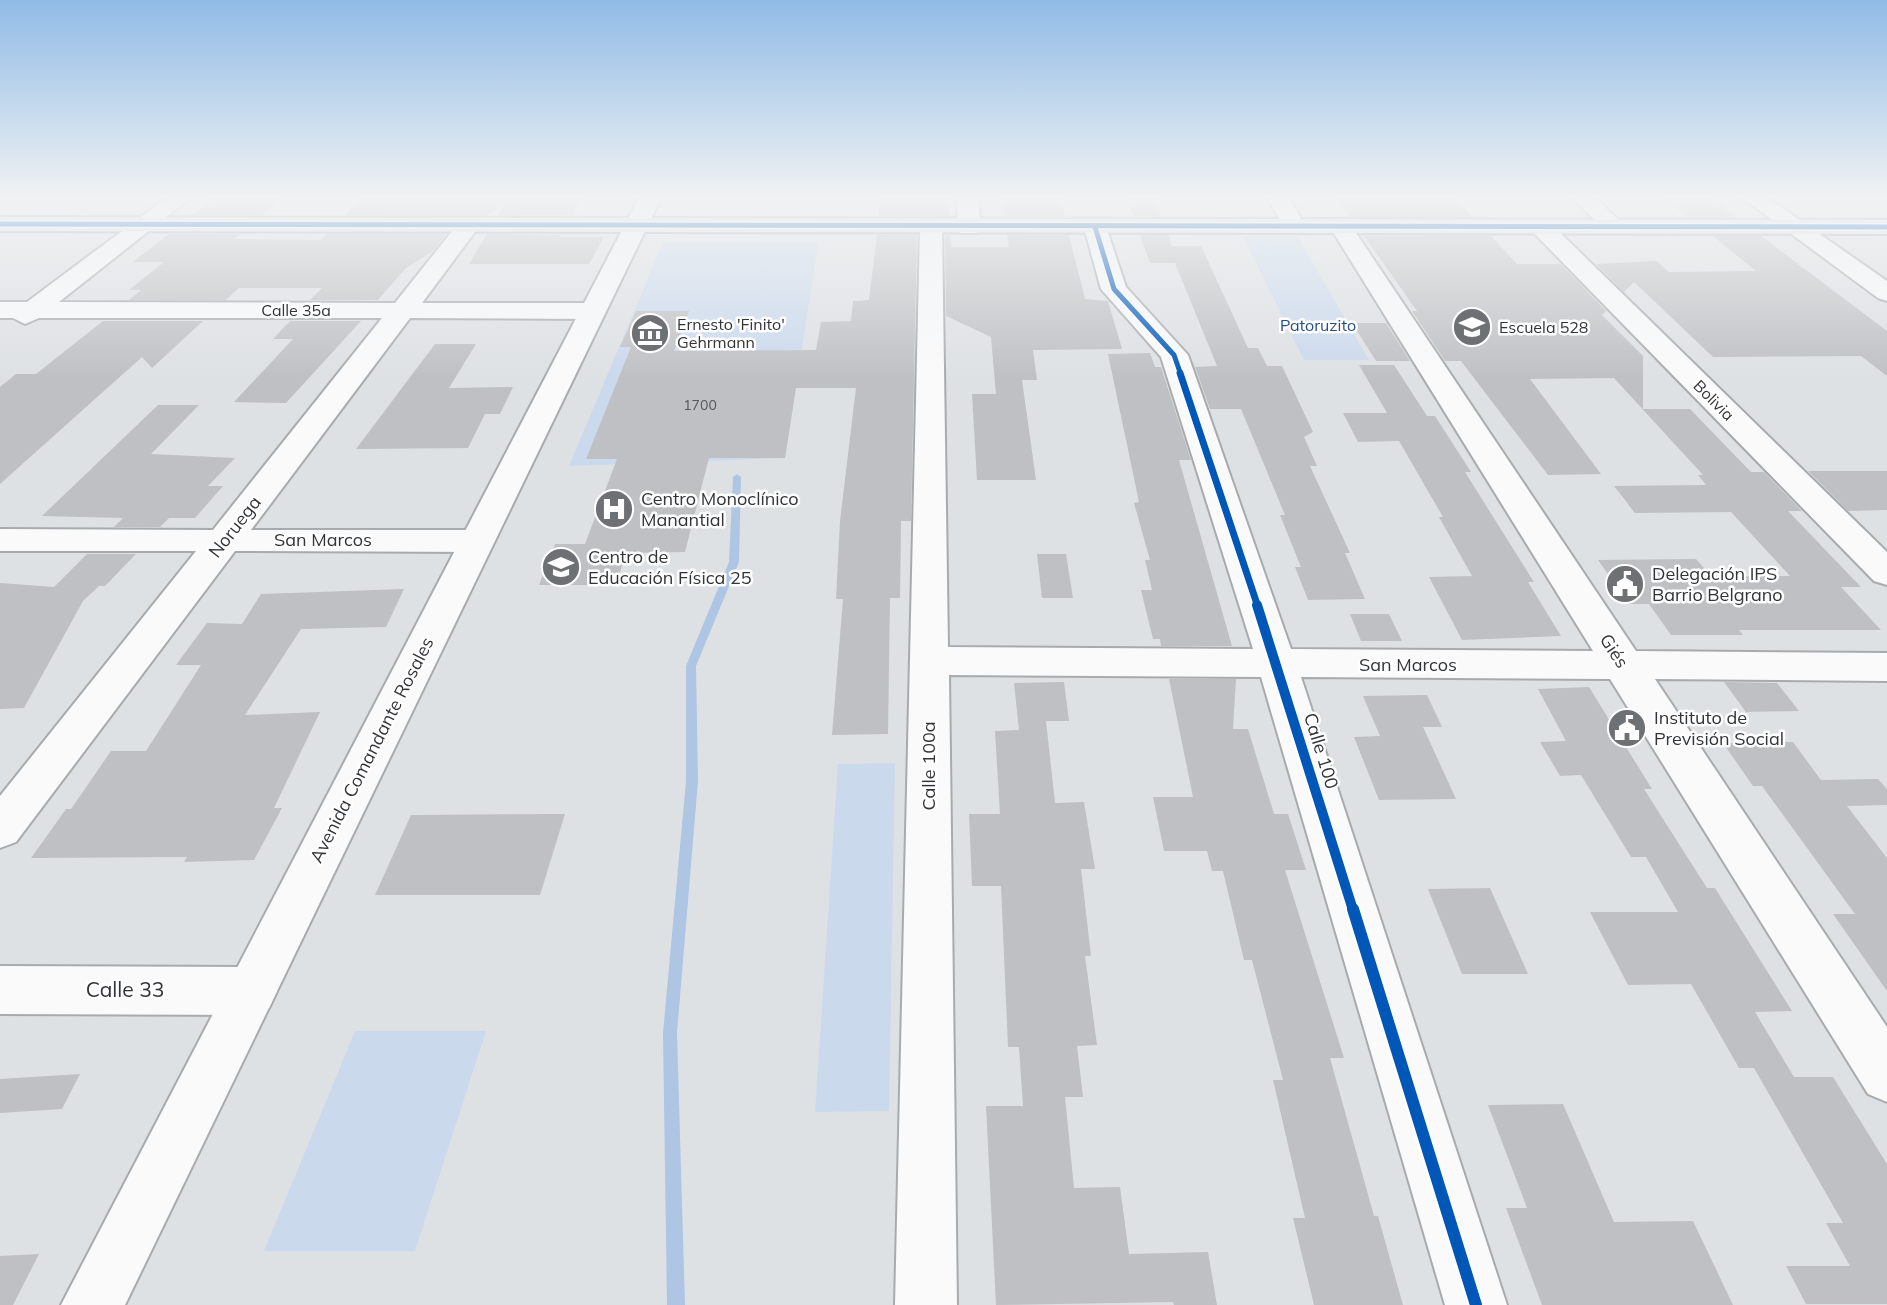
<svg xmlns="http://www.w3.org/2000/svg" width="1887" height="1305" font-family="Mulish,sans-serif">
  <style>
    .green { fill: #cbd9ed }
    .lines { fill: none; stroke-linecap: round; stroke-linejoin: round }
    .stream { fill: #aec5e4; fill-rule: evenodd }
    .building { fill: #bec0c3 }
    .street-casing { stroke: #a8abad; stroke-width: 4 }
    .secondary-casing { stroke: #a8abad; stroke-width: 4 }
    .primary-casing { stroke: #9ea6b1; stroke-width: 4 }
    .street { fill: #fafafb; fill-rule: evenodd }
    .secondary { fill: #fafafb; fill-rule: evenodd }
    .primary { fill: #e1e6ec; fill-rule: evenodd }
    .cycleway-far3-casing { stroke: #fff; stroke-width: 8 }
    .cycleway-far2-casing { stroke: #fff; stroke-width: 10 }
    .cycleway-far1-casing { stroke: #fff; stroke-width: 14 }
    .cycleway-casing { stroke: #fff; stroke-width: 17 }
    .cycleway-far3 { stroke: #0057b8; stroke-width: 5 }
    .cycleway-far2 { stroke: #0057b8; stroke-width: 7 }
    .cycleway-far1 { stroke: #0057b8; stroke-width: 10 }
    .cycleway { stroke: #0057b8; stroke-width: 12 }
    .labels { text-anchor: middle; stroke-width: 5; stroke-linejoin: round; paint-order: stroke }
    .number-label { font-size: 14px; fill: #55575a }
    .far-street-label { font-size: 16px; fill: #323437; stroke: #fff }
    .far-poi-label { font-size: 16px; fill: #323437; stroke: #fff; text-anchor: start }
    .far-park-label { font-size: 16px; fill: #264e83; stroke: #fff }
    .poi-label { font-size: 18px; fill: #323437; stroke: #fff; text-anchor: start }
    .street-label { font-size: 18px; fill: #323437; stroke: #fff }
    .near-street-label { font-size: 21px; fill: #323437; stroke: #fff }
  </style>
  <rect width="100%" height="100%" fill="#dee1e4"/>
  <g class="green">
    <polygon points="1243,236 1297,236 1369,360 1304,360"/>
    <polygon points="663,243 818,243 785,458 569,466"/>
    <polygon points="895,763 889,1111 815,1112 838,764"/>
    <polygon points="355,1031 486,1031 415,1251 264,1251"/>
  </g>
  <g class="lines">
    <polygon class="stream" points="737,474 741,477 739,562 696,666 698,781 677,1033 685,1305 667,1305 663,1033 686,781 686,666 729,562 733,477"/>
  </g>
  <g class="building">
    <polygon points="218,196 284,196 262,215 193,215"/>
    <polygon points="364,196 584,196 572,215 498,215 506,203 487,215 345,215"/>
    <polygon points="948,196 949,216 879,216 880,197"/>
    <polygon points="1003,196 1060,196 1065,216 1005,216"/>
    <polygon points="1125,196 1154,196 1161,216 1133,216"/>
    <polygon points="1335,196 1454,196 1473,217 1350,217"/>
    <polygon points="1661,196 1709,196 1736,217 1688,217"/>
    <polygon points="169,234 240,234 234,239 321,240 327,234 446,234 433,251 405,269 378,300 310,300 322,288 239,288 226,300 129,300 141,290 129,290 164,262 133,262"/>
    <polygon points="487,234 560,235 559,237 604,237 589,264 469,264"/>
    <polygon points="877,235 917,235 911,521 901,521 900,598 890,598 888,734 832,735 843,599 836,599 840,521 856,388 796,388 785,458 709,458 685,552 626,553 616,585 539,585 555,544 585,544 617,459 586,459 631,347 620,347 636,311 689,311 674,351 816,350 821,322 851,321 853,301 869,300"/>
    <polygon points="945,235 950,235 951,247 1009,247 1007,235 1069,235 1085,299 1108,301 1122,349 1033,350 1037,380 1022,380 1036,480 977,480 972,394 996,394 991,337 946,316"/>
    <polygon points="1140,235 1168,235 1172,246 1201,246 1248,348 1258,348 1267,366 1282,366 1313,432 1304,437 1317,466 1310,466 1350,553 1345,553 1365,599 1308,600 1295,567 1301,567 1280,515 1285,515 1241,409 1210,409 1195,367 1217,366 1175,263 1150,263"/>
    <polygon points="1364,236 1491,236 1517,264 1561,264 1606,311 1602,315 1643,356 1643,409 1690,409 1751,472 1764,472 1802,511 1788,511 1861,587 1841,587 1881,630 1739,630 1743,635 1671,635 1649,604 1629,604 1598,560 1696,559 1711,576 1790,576 1731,512 1635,513 1614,486 1706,485 1698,475 1703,475 1614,378 1530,379 1601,474 1548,475 1461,361 1445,361 1412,311 1417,311"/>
    <polygon points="1713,236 1761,236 1887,331 1887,376 1861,356 1713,357 1634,282 1624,292 1596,264 1657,261 1669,272 1756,271"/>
    <polygon points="103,321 203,321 152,368 142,357 0,484 0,387 16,374 36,374"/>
    <polygon points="290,321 361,321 286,403 234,402 293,339 273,339"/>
    <polygon points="1352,323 1386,323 1410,361 1376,361"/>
    <polygon points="435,344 476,344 449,388 513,387 500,414 485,414 468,448 356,449"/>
    <polygon points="1150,353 1155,367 1161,367 1191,460 1179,460 1232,646 1161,646 1160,639 1153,639 1141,590 1152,590 1145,560 1150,560 1134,503 1139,502 1108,354"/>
    <polygon points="1359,365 1394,365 1427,416 1435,416 1471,472 1465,472 1534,582 1528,582 1561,636 1462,640 1429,577 1472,576 1439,517 1443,517 1399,441 1358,442 1343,413 1387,413"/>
    <polygon points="158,405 199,405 151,454 235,458 208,486 223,486 195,518 169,518 160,527 114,527 123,518 42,516"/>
    <polygon points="1808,471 1887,471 1887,510 1848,511"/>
    <polygon points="87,554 136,554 105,586 99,586 83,601 24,708 0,709 0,583 54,587"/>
    <polygon points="1037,554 1066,554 1073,598 1042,598"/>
    <polygon points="404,589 386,627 301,629 245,715 320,712 274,808 282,808 254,860 184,862 187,857 31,858 66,809 71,809 111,751 146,751 201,665 176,665 207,623 242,624 261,594"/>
    <polygon points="1350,614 1389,614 1402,641 1361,641"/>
    <polygon points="1169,679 1236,679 1233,729 1248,729 1274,814 1288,814 1306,870 1285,870 1344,1058 1330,1058 1374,1216 1378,1216 1403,1305 1314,1305 1293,1218 1305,1218 1273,1080 1283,1080 1252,960 1244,960 1223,871 1212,871 1207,851 1164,851 1153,797 1193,797"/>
    <polygon points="1064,682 1069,721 1046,721 1055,803 1084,802 1095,869 1081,869 1091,956 1085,956 1097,1045 1077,1046 1083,1097 1065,1097 1074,1188 1120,1187 1129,1254 1208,1252 1217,1305 1174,1305 1173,1302 996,1305 986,1106 1023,1106 1019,1047 1008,1047 1001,886 972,886 969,814 1000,814 995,731 1019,730 1014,683"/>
    <polygon points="1724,682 1777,683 1799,711 1746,712"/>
    <polygon points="1589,687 1652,789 1644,789 1707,888 1715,888 1792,1011 1755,1012 1794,1077 1833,1077 1887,1164 1887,1304 1806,1304 1786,1266 1850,1266 1826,1223 1843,1223 1754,1068 1739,1068 1691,984 1628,985 1590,912 1678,912 1646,857 1631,857 1581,775 1560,776 1540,742 1566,741 1538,689"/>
    <polygon points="1427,695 1442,727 1423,727 1456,799 1379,800 1354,737 1380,736 1363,696"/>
    <polygon points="1793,742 1821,780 1878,779 1887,789 1887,805 1847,806 1887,858 1887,991 1833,914 1855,914 1762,786 1753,786 1723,743"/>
    <polygon points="565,814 540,895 375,895 411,815"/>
    <polygon points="1490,888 1528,974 1462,974 1428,889"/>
    <polygon points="80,1074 62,1109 0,1113 0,1079"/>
    <polygon points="1563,1104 1614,1222 1693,1221 1733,1305 1542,1305 1506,1208 1527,1208 1488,1105"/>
    <polygon points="39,1254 13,1305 0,1305 0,1256"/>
  </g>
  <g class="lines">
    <g class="street-casing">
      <g id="street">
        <polygon points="169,196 193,196 59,302 395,303 461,220 469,218 480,225 422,303 593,303 602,306 606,311 602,316 593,319 410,318 251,530 477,530 489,533 494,541 489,549 477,552 235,551 16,842 0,848 0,796 196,551 0,551 0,529 213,530 382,318 39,318 25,324 13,318 0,318 0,302 27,302"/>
        <polygon points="957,196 979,196 980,228 977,233 961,233 958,228"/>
        <polygon points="1266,196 1288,196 1306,227 1303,232 1287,232"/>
        <polygon points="1570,196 1593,196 1626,227 1623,232 1607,232"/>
        <polygon points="1095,220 1106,227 1126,287 1188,355 1291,649 1593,651 1330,227 1341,220 1352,227 1636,651 1887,653 1887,681 1655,679 1887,1027 1887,1102 1868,1094 1610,679 1301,677 1507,1305 1445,1305 1261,677 949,675 957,1305 895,1305 920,228 923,223 939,223 942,228 948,647 1253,649 1161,357 1101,289 1084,227"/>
        <polygon points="1541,220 1549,222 1887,552 1887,585 1874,581 1533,232 1530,227"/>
        <polygon points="0,966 251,967 269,974 277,991 269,1008 251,1015 0,1014"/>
      </g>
    </g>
    <g class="secondary-casing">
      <g id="secondary">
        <polygon points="640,196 662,196 125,1305 61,1305"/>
        <polygon points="1740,196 1765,196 1887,281 1887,301 1878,298"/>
      </g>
    </g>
    <g class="primary-casing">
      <polygon id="primary" points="0,217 1887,220 1887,234 0,231"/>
    </g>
    <use href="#street" class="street"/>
    <use href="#secondary" class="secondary"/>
    <use href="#primary" class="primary"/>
    <g class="cycleway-far3-casing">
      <g id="cycleway-far3">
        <polyline points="0,224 1887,227"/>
        <polyline points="1095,227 1114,289 1174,355 1181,375"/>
      </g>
    </g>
    <g class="cycleway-far2-casing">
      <polyline id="cycleway-far2" points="1180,373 1258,607"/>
    </g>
    <g class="cycleway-far1-casing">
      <polyline id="cycleway-far1" points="1257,605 1353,910"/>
    </g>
    <g class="cycleway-casing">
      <polyline id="cycleway" points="1353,909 1476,1305"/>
    </g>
    <use href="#cycleway-far3" class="cycleway-far3"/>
    <use href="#cycleway-far2" class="cycleway-far2"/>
    <use href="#cycleway-far1" class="cycleway-far1"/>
    <use href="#cycleway" class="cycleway"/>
  </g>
  <linearGradient id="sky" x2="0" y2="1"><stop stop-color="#91bbe6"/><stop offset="0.52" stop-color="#f0f2f3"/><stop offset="1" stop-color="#f0f2f3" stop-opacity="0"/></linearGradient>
  <rect width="1887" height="378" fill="url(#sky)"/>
  <defs>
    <g id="school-disc" transform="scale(2.0125)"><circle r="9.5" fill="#6e7174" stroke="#fff"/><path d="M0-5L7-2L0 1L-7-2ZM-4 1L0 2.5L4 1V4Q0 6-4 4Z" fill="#fff"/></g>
    <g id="museum-disc" transform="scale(2.0125)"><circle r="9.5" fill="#6e7174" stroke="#fff"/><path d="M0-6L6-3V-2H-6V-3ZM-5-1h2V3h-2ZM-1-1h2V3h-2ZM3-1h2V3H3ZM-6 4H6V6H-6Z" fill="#fff"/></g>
    <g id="hospital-disc" transform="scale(2.0125)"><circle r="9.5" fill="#6e7174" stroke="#fff"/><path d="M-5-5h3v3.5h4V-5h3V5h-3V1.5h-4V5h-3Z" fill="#fff"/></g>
    <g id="civic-disc" transform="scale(2.0125)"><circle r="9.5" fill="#6e7174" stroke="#fff"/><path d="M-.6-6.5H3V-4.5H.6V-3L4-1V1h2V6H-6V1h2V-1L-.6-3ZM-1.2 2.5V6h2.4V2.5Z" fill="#fff"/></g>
  </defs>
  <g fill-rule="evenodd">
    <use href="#school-disc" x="1472" y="327"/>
    <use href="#museum-disc" x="650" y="333"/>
    <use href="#hospital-disc" x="614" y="509"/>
    <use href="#school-disc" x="561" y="567"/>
    <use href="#civic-disc" x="1625" y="584"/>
    <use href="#civic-disc" x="1627" y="728"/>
  </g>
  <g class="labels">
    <g class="number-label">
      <text x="700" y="410">1700</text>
    </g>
    <g class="far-street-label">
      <text x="296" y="316">Calle 35a</text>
      <text transform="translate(1714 400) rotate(45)" y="6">Bolivia</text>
    </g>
    <g class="far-poi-label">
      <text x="677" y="330">Ernesto 'Finito'<tspan x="677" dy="18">Gehrmann</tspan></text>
      <text x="1499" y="333">Escuela 528</text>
    </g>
    <g class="far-park-label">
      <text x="1318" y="331">Patoruzito</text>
    </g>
    <g class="poi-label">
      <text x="641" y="505">Centro Monoclínico<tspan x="641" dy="21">Manantial</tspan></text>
      <text x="588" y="563">Centro de<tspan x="588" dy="21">Educación Física 25</tspan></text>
      <text x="1652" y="580">Delegación IPS<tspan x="1652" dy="21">Barrio Belgrano</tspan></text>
      <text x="1654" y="724">Instituto de<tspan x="1654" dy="21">Previsión Social</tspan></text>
    </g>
    <g class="street-label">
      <text transform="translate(235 527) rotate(-52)" y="6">Noruega</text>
      <text x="323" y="546">San Marcos</text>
      <text transform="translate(1614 651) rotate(57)" y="6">Giés</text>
      <text x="1408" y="671">San Marcos</text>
      <text transform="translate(372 750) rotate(-63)" y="6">Avenida Comandante Rosales</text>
      <text transform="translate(1321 751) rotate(73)" y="6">Calle 100</text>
      <text transform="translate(929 766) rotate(-90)" y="6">Calle 100a</text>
    </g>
    <g class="near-street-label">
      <text x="125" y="997">Calle 33</text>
    </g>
  </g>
</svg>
